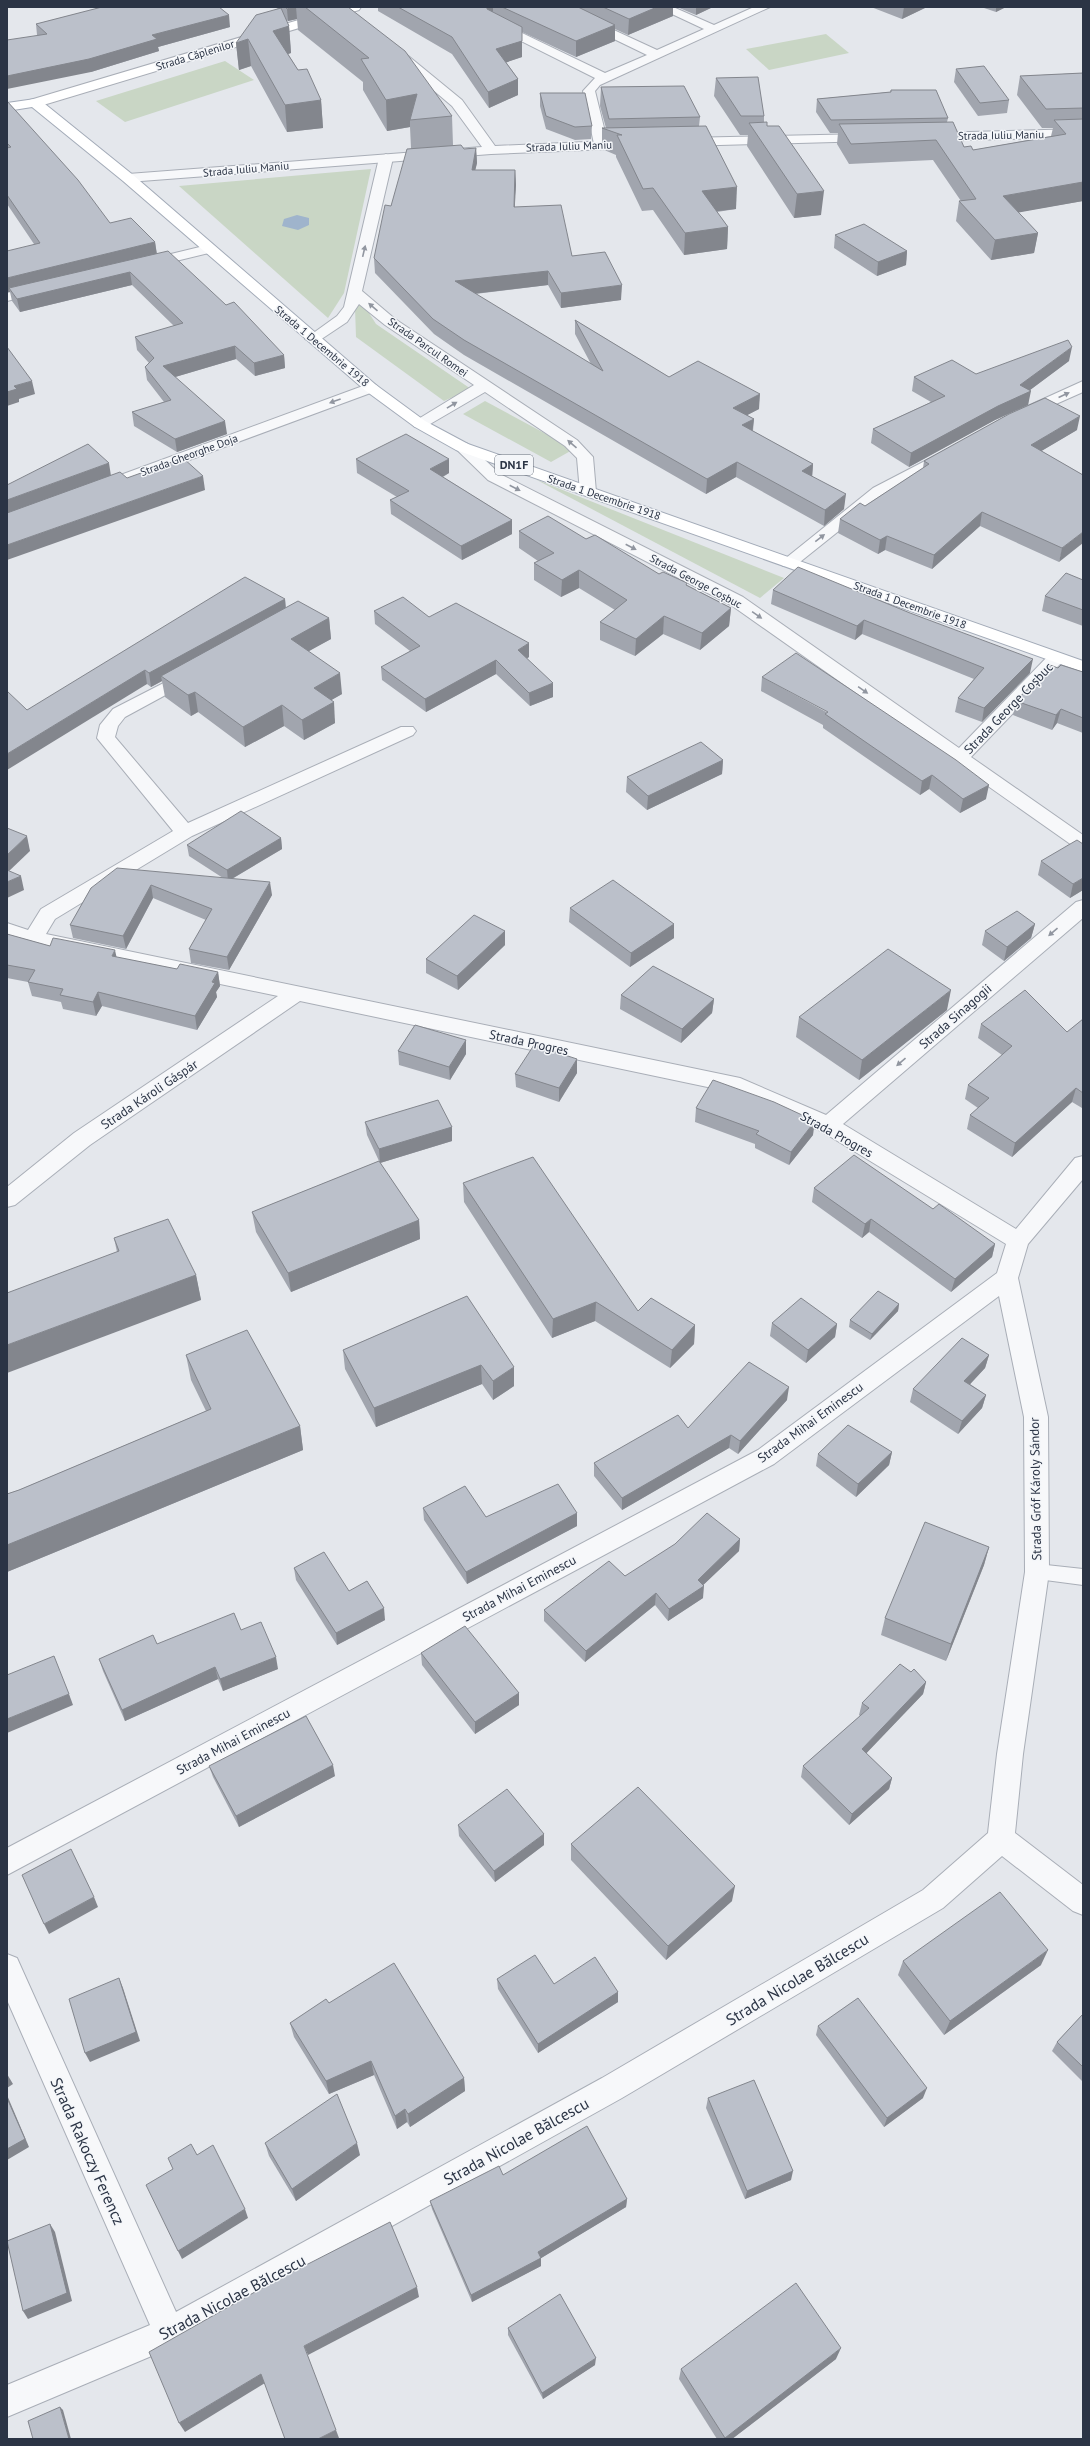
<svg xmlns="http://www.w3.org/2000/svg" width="1090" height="2446" font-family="'PT Sans',sans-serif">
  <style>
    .green { fill: #c9d6c5 }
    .water { fill: #9fb4cc }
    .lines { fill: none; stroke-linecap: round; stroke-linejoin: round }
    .service-casing { stroke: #a9aeb7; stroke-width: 2 }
    .minor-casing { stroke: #a9aeb7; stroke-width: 2 }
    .tertiary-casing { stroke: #a9aeb7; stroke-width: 2 }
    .secondary-casing { stroke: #a9aeb7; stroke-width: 2 }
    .primary-casing { stroke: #a3abb8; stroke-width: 2 }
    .service { fill: #f7f8fa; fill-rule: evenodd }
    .minor { fill: #f7f8fa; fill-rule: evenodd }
    .tertiary { fill: #f7f8fa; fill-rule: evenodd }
    .secondary { fill: #fff; fill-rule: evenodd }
    .primary { fill: #fff; fill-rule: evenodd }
    .wall { fill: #a1a5ae }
    .shaded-wall { fill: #83868d }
    .building { fill: #bbc0ca; stroke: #83868d }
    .oneway { fill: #9196a0 }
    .labels { text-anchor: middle; stroke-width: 3; stroke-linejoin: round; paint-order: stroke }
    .far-street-label { font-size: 11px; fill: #2b3445; stroke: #f4f6f9 }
    .shield { fill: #f4f6f9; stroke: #676e7b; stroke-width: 1 }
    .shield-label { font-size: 12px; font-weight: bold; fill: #2b3445 }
    .street-label { font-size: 13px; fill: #2b3445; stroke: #f4f6f9 }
    .near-street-label { font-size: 16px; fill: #2b3445; stroke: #f4f6f9 }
  </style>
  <rect width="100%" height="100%" fill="#e4e7ec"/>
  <g class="green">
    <polygon points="826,34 849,53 769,70 746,49"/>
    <polygon points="225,61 254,80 125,122 96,101"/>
    <polygon points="371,169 344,293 328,318 179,186"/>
    <polygon points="362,302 376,324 471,389 444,401 356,337 355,308"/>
    <polygon points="485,401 574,449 551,462 463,414"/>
    <polygon points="535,479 784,578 760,598"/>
  </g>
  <polygon class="water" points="297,215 309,218 309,225 298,230 282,226 284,219"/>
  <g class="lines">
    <g class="service-casing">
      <polygon id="service" points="1037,1564 1083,1569 1083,1585 1030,1578 1027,1572 1030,1566"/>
    </g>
    <g class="minor-casing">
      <g id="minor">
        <polygon points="548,7 564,7 657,50 704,29 657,7 673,7 714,25 754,7 770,7 600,85 595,91 608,144 601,148 594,144 583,91 595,78 489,25 495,21 499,22 605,73 647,55"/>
        <polygon points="386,154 393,158 362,291 395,319 577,440 593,457 596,492 594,495 582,495 580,492 577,458 565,446 485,392 425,427 415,427 412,424 415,421 474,385 385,325 359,304 347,322 317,342 312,343 305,339 337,316 344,307 379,158"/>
        <polygon points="208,245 213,246 215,249 213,252 147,268 140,264 142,261"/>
        <polygon points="40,285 45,286 47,289 45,292 7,301 7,293"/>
        <polygon points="1083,381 1083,392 1029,416 1024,418 1016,413 1019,410"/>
        <polygon points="371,383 376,385 379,388 376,391 108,490 102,492 94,487 96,484"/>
        <polygon points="462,442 468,444 500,474 743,597 959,748 1050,654 1062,654 1065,658 1062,662 971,757 1083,835 1083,850 1076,848 731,605 488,480 454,447"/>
        <polygon points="950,448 956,450 958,453 956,456 885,494 795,566 783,566 781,562 873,488"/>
        <polygon points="189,670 195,671 198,675 195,679 125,717 118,726 115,737 188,823 401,727 413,727 416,731 413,735 192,836 55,919 46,934 740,1078 826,1115 1076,902 1083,900 1083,918 843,1124 1016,1229 1075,1158 1083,1156 1083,1179 1028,1244 1018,1278 1048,1417 1049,1572 1023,1754 1015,1833 1083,1885 1083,1915 1073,1911 1002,1856 943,1908 622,2098 180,2344 7,2417 7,2385 150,2325 7,2000 7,1954 17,1958 176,2312 602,2078 923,1890 988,1833 997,1754 1025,1572 1024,1417 999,1296 774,1464 7,1875 7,1848 758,1450 997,1273 1006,1244 821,1131 736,1093 300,1001 90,1145 15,1205 7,1207 7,1187 74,1133 278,996 33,945 7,937 7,923 28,930 41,909 173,831 97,738 100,725 113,709"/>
      </g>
    </g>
    <g class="tertiary-casing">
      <g id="tertiary">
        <polygon points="397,49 401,50 462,100 495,146 632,140 639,144 632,148 491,154 128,182 121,178 128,174 482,147 452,106 393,56 391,53 393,50"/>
        <polygon points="1083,129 1083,137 930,141 923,137 930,133"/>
        <polygon points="866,134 871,135 873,138 871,141 684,146 677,142 684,138"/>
      </g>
    </g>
    <g class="secondary-casing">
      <polygon id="secondary" points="342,7 361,7 359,10 40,106 35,107 29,103 30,100"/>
    </g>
    <g class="primary-casing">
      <polygon id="primary" points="35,99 40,100 133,175 376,385 425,421 468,444 1083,661 1083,672 456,450 415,427 366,391 123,181 32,107 7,111 7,103"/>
    </g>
    <use href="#service" class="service"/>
    <use href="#minor" class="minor"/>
    <use href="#tertiary" class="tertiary"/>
    <use href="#secondary" class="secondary"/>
    <use href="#primary" class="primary"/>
  </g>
  <g class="wall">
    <polygon points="94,7 219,7 230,27 158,47 159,51 91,72 37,35 36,24 96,9"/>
    <polygon points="278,7 348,7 452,116 453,145 464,149 476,148 477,163 475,170 515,170 516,185 514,207 572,256 621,300 561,308 548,285 475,294 591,364 575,334 575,320 669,377 759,409 747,415 754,419 753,431 813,464 812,476 844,509 824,526 736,477 706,494 464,355 434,334 375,273 374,258 391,206 411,148 410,127 387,131 363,90 363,82 298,30 297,19 288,21 286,20 289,26 291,53 288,54 298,70 321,100 323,128 287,132 251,66 239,70 236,43 278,8"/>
    <polygon points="378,7 673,7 673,16 628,35 615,29 615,41 576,57 522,32 522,57 506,62 518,79 518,95 489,108 452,54 378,11"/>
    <polygon points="677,7 713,7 696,15"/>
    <polygon points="871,7 927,7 902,19"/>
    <polygon points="981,7 1006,7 996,12"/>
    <polygon points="956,69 1009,100 1007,113 978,116 954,82"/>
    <polygon points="1083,73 1083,201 1018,212 1038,233 1034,253 991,260 956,221 959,201 961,201 933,160 849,164 837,144 838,133 830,133 816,112 817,99 890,92 891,90 948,118 947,122 964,147 973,150 1051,136 1053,128 1042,128 1017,95 1020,76"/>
    <polygon points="716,78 764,116 764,123 767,126 821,215 794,218 747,146 748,135 740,135 714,96"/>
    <polygon points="601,87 700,117 699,126 736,209 717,212 728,227 727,249 684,255 653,210 642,211 616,157 616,155 602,149 602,128 606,128 600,106"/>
    <polygon points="540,93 592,126 591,139 575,140 546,129 540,106"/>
    <polygon points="7,101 110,223 155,242 157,254 226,305 284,355 285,368 255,376 236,359 175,377 227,434 177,452 134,426 132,412 164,402 147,380 145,367 149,363 137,350 135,337 174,326 132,285 20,312 12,301 10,292 7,292 34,244 7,204"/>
    <polygon points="835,235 907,251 906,265 877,276 834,248"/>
    <polygon points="1069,361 1030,390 1028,405 995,420 909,467 871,443 873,429 931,402 912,391 914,377 976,374"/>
    <polygon points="1077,430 1041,451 1083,475 1059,562 980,526 932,569 885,550 878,554 838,533 840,519 865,506 923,468 924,461"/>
    <polygon points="356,459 449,473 443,477 512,520 512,534 462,560 391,514 390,500 397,497 357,473"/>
    <polygon points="519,531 586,539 659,574 687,585 731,608 729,626 700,650 663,634 635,656 600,640 600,622 615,610 579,588 561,597 534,580 534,563 538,561 519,548"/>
    <polygon points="1083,580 1083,626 1042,611 1045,596"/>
    <polygon points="773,590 1030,673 982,722 955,712 958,698 974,679 862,634 855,640 771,604"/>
    <polygon points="285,599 286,608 329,618 331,639 308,651 342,694 331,700 335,723 304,740 284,726 245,747 198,712 191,716 165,697 162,681 151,687 147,684 27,710"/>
    <polygon points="374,611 429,617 529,657 527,658 553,697 530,706 496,674 426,712 382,680 381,667 410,651 375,624"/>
    <polygon points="1058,668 1083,672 1083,733 1057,723 1052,730 1013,715 1016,701"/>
    <polygon points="762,677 986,799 960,813 929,789 920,795 823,728 823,725 761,691"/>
    <polygon points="723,760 722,774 647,810 626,792 627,777"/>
    <polygon points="281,838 282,849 232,879 272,895 229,970 191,963 189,949 206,920 153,898 126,949 73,938 70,925 91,888 223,878 189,856 187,845"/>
    <polygon points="1041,861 1083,890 1070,898 1038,875"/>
    <polygon points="570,908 674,924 674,938 630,967 569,922"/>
    <polygon points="1035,924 1031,938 1004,961 982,945 985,931"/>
    <polygon points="505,931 505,945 458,990 426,973 426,959"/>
    <polygon points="7,934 50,946 116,957 177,969 218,972 220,986 216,992 217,997 197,1030 102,1006 96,1016 63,1009 61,1002 32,996 28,982 7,978"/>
    <polygon points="621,995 714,999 712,1013 681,1043 620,1009"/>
    <polygon points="947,1010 859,1080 796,1037 799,1017"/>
    <polygon points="1083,1019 1083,1108 1082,1108 1072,1102 1012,1157 967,1129 970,1115 978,1108 965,1099 968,1085 1002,1055 978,1038 981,1024 1067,1032"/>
    <polygon points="466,1040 466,1054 450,1080 399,1065 398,1051"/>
    <polygon points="577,1073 559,1102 516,1087 515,1074"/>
    <polygon points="696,1108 813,1135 789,1165 755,1148 755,1144 695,1122"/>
    <polygon points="365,1122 452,1127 452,1141 380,1163 419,1220 420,1239 291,1292 256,1232 252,1212 379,1161 367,1135"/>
    <polygon points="463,1183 638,1311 695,1325 694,1344 670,1368 595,1321 552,1338 464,1202"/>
    <polygon points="814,1188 933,1209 995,1244 992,1257 951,1292 869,1232 862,1238 812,1202"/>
    <polygon points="114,1238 196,1275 201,1300 117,1252"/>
    <polygon points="467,1296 514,1386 493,1400 482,1384 376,1427 345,1369 343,1350"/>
    <polygon points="899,1304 898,1311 870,1340 849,1327 850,1320"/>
    <polygon points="772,1323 837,1324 835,1337 806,1363 770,1336"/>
    <polygon points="186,1355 300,1426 303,1450 7,1572 7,1494 19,1490 206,1411 191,1380"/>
    <polygon points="989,1355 985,1368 970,1384 986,1395 982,1408 958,1434 910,1402 913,1389"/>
    <polygon points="787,1400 738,1454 729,1448 622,1510 594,1476 594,1463 688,1428"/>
    <polygon points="892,1452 889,1465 856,1497 816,1466 818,1454"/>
    <polygon points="423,1508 486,1517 577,1513 577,1526 467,1584 424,1520"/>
    <polygon points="740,1539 739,1551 703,1585 703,1598 668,1621 655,1605 585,1662 544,1621 544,1610 625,1576"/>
    <polygon points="989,1547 984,1565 946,1661 881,1635 885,1618"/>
    <polygon points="294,1568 349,1591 385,1620 337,1645 296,1580"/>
    <polygon points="241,1630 278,1669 223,1691 218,1679 125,1721 103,1671 99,1659 157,1644"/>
    <polygon points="421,1653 519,1693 519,1705 475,1734 422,1665"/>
    <polygon points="911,1672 926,1682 923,1694 866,1753 892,1778 889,1789 849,1825 801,1777 803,1766 860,1716 859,1715 862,1703"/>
    <polygon points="209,1766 335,1776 239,1827 213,1777"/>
    <polygon points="458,1825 544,1834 544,1845 495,1882 459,1836"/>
    <polygon points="571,1844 732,1901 666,1960 571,1860"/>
    <polygon points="903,1961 1041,1965 944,2035 898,1975"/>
    <polygon points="497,1979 554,1984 618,1992 618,2002 538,2053 498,1989"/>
    <polygon points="329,2003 464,2078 465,2091 410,2127 407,2122 397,2129 374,2075 329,2094 294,2037 290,2023"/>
    <polygon points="1083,2014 1083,2082 1052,2051 1057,2042"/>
    <polygon points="818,2026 923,2098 884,2127 816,2035"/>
    <polygon points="708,2098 791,2180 745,2199 706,2108"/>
    <polygon points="265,2143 360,2155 296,2201 269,2156"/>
    <polygon points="503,2175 627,2199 626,2207 541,2258 541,2266 472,2302 432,2209 430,2201"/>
    <polygon points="508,2328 595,2365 543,2399 508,2335"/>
    <polygon points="836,2359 732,2439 717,2439 679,2379 681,2369"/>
  </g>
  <g class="shaded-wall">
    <polygon points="293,7 296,7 297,19 288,21 287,9"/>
    <polygon points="487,7 493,7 493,19 487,23"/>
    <polygon points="657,7 673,7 673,16 628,35 629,19"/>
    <polygon points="696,7 713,7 696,15"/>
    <polygon points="904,7 927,7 902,19"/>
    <polygon points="996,7 1006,7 996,12"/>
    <polygon points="229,15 230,27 158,47 159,51 91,72 7,89 7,76 152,35"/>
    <polygon points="615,25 615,41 576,57 576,41"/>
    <polygon points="289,26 291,53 275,58 273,31"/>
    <polygon points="522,27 522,57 496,66 496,49"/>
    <polygon points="248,39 251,66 239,70 236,43"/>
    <polygon points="518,79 518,95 489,108 488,92"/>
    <polygon points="417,94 410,120 410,127 387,131 386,100"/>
    <polygon points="321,100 323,128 287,132 285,105"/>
    <polygon points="476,148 477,163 472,184 472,170"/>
    <polygon points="515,170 516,185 514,222 514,207"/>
    <polygon points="1083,182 1083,201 999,216 1003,196"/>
    <polygon points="737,187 736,209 701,213 702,191"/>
    <polygon points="824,191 821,215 794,218 797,194"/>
    <polygon points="728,227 727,249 684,255 685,233"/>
    <polygon points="1038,233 1034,253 991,260 995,240"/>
    <polygon points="155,242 157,256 9,288 10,292 7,292 7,278"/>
    <polygon points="907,251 906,265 877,276 878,262"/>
    <polygon points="548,271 548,285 455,296 455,281"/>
    <polygon points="130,272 132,285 20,312 17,299"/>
    <polygon points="622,285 621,300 561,308 561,293"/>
    <polygon points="235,346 236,359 165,380 163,366"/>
    <polygon points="1072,347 1069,361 1026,393 1031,391 1028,405 995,420 909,467 911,453 1020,385"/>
    <polygon points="284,355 285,368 255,376 254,363"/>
    <polygon points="32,381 35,394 19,399 19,402 7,406 7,392 14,386"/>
    <polygon points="760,394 759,409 732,423 733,408"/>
    <polygon points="1080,416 1077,430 1028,459 1031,445"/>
    <polygon points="754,419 752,434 742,425"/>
    <polygon points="225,421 227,434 177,452 175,439"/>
    <polygon points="449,459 449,473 431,483 430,469"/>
    <polygon points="737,462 736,477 706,494 707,479"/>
    <polygon points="109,463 111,476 7,514 7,500"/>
    <polygon points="813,464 812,479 802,471"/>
    <polygon points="203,476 205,490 7,560 7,545"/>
    <polygon points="846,494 844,509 824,526 825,510"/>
    <polygon points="982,512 980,526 932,569 934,555"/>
    <polygon points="512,520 512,534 462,560 461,546"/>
    <polygon points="1083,532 1083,543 1059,562 1062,548"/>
    <polygon points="887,536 885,550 878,554 880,540"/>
    <polygon points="579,570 579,588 561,597 562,580"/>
    <polygon points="285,599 286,614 161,676 162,681 151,687 149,673"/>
    <polygon points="731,608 729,626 700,650 702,633"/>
    <polygon points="664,616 663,634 635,656 636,639"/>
    <polygon points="329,618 331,639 293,660 291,639"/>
    <polygon points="864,620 862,634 855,640 857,626"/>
    <polygon points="529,643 529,657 519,664 518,650"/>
    <polygon points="1033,659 1030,673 982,722 984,708"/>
    <polygon points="496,660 496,674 426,712 425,699"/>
    <polygon points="145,670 147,684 7,770 7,754"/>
    <polygon points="340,673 342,694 316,709 314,688"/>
    <polygon points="553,683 553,697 530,706 529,693"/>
    <polygon points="195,692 198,712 191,716 188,695"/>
    <polygon points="334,702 335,723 304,740 302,720"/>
    <polygon points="282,705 284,726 245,747 243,727"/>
    <polygon points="1061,709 1057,723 1052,730 1056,715"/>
    <polygon points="723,760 722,774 647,810 648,796"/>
    <polygon points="932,775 929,789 920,795 922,781"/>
    <polygon points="989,785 986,799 960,813 963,799"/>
    <polygon points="27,836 30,851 7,873 7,855"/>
    <polygon points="281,838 282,849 228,881 227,870"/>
    <polygon points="21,876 24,890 7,898 7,882"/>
    <polygon points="1083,878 1083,890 1070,898 1073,884"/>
    <polygon points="270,882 272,895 229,970 227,957"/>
    <polygon points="151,885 153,898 126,949 123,936"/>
    <polygon points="674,924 674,938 630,967 631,953"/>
    <polygon points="1035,924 1031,938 1004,961 1007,947"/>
    <polygon points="505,931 505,945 458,990 457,976"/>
    <polygon points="115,950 118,964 112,956"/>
    <polygon points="218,972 220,986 216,992 217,997 197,1030 195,1016"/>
    <polygon points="951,990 947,1010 859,1080 862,1060"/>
    <polygon points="98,992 102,1006 96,1016 93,1002"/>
    <polygon points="714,999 712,1013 681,1043 682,1029"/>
    <polygon points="466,1040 466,1054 450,1080 449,1067"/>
    <polygon points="577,1059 577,1073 559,1102 559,1088"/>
    <polygon points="1076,1088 1072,1102 1012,1157 1015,1143"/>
    <polygon points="815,1121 813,1135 789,1165 791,1152"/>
    <polygon points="452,1127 452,1141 380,1163 379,1149"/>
    <polygon points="871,1219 869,1232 862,1238 865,1224"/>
    <polygon points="419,1220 420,1239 291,1292 288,1273"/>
    <polygon points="995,1244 992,1257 951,1292 955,1279"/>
    <polygon points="196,1275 201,1300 7,1373 7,1345"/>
    <polygon points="596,1302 595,1321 552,1338 553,1319"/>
    <polygon points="899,1304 898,1311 870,1340 872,1334"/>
    <polygon points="837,1324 835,1337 806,1363 808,1350"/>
    <polygon points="695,1325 694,1344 670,1368 672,1350"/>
    <polygon points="989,1355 985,1368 961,1394 964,1381"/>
    <polygon points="481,1365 482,1384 376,1427 374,1408"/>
    <polygon points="514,1367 514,1386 493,1400 493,1381"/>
    <polygon points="789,1387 787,1400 738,1454 740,1441"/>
    <polygon points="986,1395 982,1408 958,1434 962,1421"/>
    <polygon points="300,1426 303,1450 7,1572 7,1545"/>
    <polygon points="731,1435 729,1448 622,1510 622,1498"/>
    <polygon points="892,1452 889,1465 856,1497 858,1484"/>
    <polygon points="577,1513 577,1526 467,1584 466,1572"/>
    <polygon points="740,1539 739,1551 698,1590 704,1586 703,1598 668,1621 669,1609 698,1580"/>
    <polygon points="989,1547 984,1565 946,1661 951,1644"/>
    <polygon points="656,1593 655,1605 585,1662 586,1651"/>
    <polygon points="384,1608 385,1620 337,1645 336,1633"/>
    <polygon points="276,1657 278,1669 223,1691 220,1679"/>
    <polygon points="215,1667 218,1679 125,1721 122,1710"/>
    <polygon points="926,1682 923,1694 859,1761 862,1749"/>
    <polygon points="519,1693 519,1705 475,1734 475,1722"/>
    <polygon points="69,1694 73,1705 7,1733 7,1719"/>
    <polygon points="333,1765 335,1776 239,1827 236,1816"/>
    <polygon points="892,1778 889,1789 849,1825 852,1814"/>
    <polygon points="544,1834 544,1845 495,1882 494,1871"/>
    <polygon points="735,1886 732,1901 666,1960 668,1946"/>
    <polygon points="94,1897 98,1907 49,1934 44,1924"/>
    <polygon points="1048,1950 1041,1965 944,2035 950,2021"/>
    <polygon points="119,1978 123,1988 140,2041 90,2062 85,2053"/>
    <polygon points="618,1992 618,2002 538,2053 538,2044"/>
    <polygon points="371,2061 374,2075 329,2094 326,2081"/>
    <polygon points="7,2074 13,2084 7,2088"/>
    <polygon points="464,2078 465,2091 410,2127 408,2114"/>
    <polygon points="927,2088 923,2098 884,2127 887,2118"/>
    <polygon points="7,2095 29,2147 7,2160"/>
    <polygon points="405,2109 407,2122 397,2129 395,2116"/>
    <polygon points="357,2143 360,2155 296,2201 292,2189"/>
    <polygon points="793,2171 791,2180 745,2199 747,2191"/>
    <polygon points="627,2199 626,2207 538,2260 538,2252"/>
    <polygon points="245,2209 248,2218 182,2259 178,2251"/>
    <polygon points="50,2224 55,2232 72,2301 28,2319 23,2311"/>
    <polygon points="541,2258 541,2266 472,2302 471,2295"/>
    <polygon points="417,2287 419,2297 308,2355 304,2346"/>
    <polygon points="841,2348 836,2359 732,2439 725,2439 725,2438"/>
    <polygon points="596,2358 595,2365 543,2399 542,2393"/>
    <polygon points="261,2374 265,2383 185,2432 179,2423"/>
    <polygon points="60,2407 63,2410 71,2439 69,2439"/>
    <polygon points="336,2430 339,2438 337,2439 318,2439"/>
  </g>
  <g class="building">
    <polygon points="102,7 219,7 229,15 152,35 157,39 89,59 7,76 7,40 47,34 36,24"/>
    <polygon points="285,7 293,7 287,9"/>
    <polygon points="305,7 348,7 405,51 452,116 410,120 417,94 386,100 361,59 369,58"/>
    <polygon points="398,7 487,7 487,9 522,27 522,41 496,49 518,79 488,92 452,37"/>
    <polygon points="502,7 578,7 615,25 576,41"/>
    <polygon points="603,7 657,7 629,19"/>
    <polygon points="281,8 289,26 273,31 298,70 307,69 321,100 285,105 248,39 236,43 256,15"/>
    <polygon points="984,66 1009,100 980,103 956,69"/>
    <polygon points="1083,73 1083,108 1046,109 1020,76"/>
    <polygon points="758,77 764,116 741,116 716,78"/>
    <polygon points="684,86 700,117 609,119 601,87"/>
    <polygon points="891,90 936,90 948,118 831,120 817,99 891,92"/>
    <polygon points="540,93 585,93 592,126 575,127 546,116"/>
    <polygon points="7,101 78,180 110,223 131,218 155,242 7,278 7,251 40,243 7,195 7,148 11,147 7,143"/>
    <polygon points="1083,119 1083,182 1003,196 1038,233 995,240 959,201 976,199 936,140 851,144 839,124 953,122 964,147 971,146 973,150 1066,134 1054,120"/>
    <polygon points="767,122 767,126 779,126 824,191 797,194 749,123"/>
    <polygon points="706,126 737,187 702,191 728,227 685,233 653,188 643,189 617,135 622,135 602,128"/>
    <polygon points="461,145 464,149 476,148 472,170 515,170 514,207 561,205 572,256 605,252 622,285 561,293 548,271 455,281 603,371 575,320 669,377 698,361 760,394 733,408 754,419 742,425 813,464 802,471 846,494 825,510 737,462 707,479 464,340 433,319 374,258 385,205 391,206 407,149"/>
    <polygon points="864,224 907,251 878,262 835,235"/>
    <polygon points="168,251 226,305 234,302 284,355 254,363 235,346 163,366 225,421 175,439 132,412 171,400 145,367 154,358 135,337 183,323 130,272 17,299 9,288"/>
    <polygon points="1068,340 1072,347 1020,385 1031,391 998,406 911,453 873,429 945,396 914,377 952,360 976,374"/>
    <polygon points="7,347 32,381 14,386 17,389 7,392"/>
    <polygon points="1045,398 1080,416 1031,445 1083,475 1083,532 1062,548 982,512 934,555 887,536 880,540 840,519 860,503 865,506 929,464 924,461 1009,414"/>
    <polygon points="406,434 449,459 430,469 512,520 461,546 390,500 409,491 356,459"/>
    <polygon points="88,444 109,463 7,500 7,485"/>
    <polygon points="183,458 203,476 7,545 7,513 120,472 127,478"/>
    <polygon points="548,516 586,539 595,535 659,574 663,572 687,583 686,585 731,608 702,633 664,616 636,639 600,622 627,600 579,570 562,580 534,563 554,553 519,531"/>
    <polygon points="798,567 910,613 1033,659 984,708 958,698 984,668 864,620 857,626 773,590"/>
    <polygon points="1066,573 1083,580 1083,610 1045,596"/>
    <polygon points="245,577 285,599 149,673 145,670 7,754 7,691 27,710"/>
    <polygon points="403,597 429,617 456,603 529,643 518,650 553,683 529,693 496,660 425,699 381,667 420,646 374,611"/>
    <polygon points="298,601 329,618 291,639 340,673 314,688 334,702 302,720 282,705 243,727 195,692 188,695 161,676"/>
    <polygon points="796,653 956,760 989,785 963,799 932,775 922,781 825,714 828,712 762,677"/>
    <polygon points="1050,665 1058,668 1061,665 1083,672 1083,718 1061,709 1056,715 1016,701"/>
    <polygon points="701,742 723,760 648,796 627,777"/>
    <polygon points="241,811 281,838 227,870 187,845"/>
    <polygon points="7,828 27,836 7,855"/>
    <polygon points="1077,840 1083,844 1083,878 1073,884 1041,861"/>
    <polygon points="117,868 270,882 227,957 189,949 212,909 151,885 123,936 70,925 91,888"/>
    <polygon points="7,870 21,876 7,882"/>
    <polygon points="613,880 674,924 631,953 570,908"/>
    <polygon points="1017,911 1035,924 1007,947 985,931"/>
    <polygon points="474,915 505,931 457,976 426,959"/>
    <polygon points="7,934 50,946 53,938 59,939 115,950 112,956 177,969 180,964 218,972 212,982 215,983 195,1016 98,992 93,1002 60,995 63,989 28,982 35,970 7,965"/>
    <polygon points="888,949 951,990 862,1060 799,1017"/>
    <polygon points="653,966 714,999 682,1029 621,995"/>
    <polygon points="1025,990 1067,1032 1083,1019 1083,1093 1076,1088 1015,1143 970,1115 989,1098 968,1085 1012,1046 981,1024"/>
    <polygon points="415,1025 466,1040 449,1067 398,1051"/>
    <polygon points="534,1045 577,1059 559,1088 515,1074"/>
    <polygon points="713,1080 774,1102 815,1121 791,1152 756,1134 759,1131 696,1108"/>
    <polygon points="438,1100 452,1127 379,1149 365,1122"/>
    <polygon points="854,1155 933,1209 939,1204 995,1244 955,1279 871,1219 865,1224 814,1188"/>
    <polygon points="533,1157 638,1311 651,1298 695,1325 672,1350 596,1302 553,1319 463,1183"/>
    <polygon points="379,1161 419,1220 288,1273 252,1212"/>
    <polygon points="168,1219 196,1275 7,1345 7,1293 119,1251 114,1238"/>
    <polygon points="878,1291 899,1304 872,1334 850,1320"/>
    <polygon points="467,1296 514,1367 493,1381 481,1365 374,1408 343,1350"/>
    <polygon points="801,1298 837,1324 808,1350 772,1323"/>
    <polygon points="247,1330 300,1426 7,1545 7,1494 19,1490 211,1409 186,1355"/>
    <polygon points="962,1338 989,1355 964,1381 986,1395 962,1421 913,1389"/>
    <polygon points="749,1362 789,1387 740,1441 731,1435 622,1498 594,1463 678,1415 688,1428"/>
    <polygon points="848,1425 892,1452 858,1484 818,1454"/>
    <polygon points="558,1484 577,1513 466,1572 423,1508 465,1486 486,1517"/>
    <polygon points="707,1513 740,1539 698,1580 704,1586 669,1609 656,1593 586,1651 544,1610 609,1561 625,1576 675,1544"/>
    <polygon points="925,1522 989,1547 951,1644 885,1618"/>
    <polygon points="324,1552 349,1591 367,1581 384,1608 336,1633 294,1568"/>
    <polygon points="234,1613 241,1630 261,1622 276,1657 220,1679 215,1667 122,1710 99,1659 153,1635 157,1644"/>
    <polygon points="465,1626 519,1693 475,1722 421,1653"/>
    <polygon points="54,1656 69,1694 7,1719 7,1675"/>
    <polygon points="900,1664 911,1672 914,1669 926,1682 862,1749 892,1778 852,1814 803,1766 869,1708 862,1703"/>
    <polygon points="306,1716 333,1765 236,1816 209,1766"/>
    <polygon points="638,1787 735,1886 668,1946 571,1844"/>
    <polygon points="507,1789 544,1834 494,1871 458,1825"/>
    <polygon points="71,1849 94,1897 44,1924 22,1875"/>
    <polygon points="1000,1892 1048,1950 950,2021 903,1961"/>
    <polygon points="535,1955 554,1984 595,1957 618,1992 538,2044 497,1979"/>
    <polygon points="394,1963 464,2078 408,2114 405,2109 395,2116 371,2061 326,2081 290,2023 326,1999 329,2003"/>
    <polygon points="119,1978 136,2032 85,2053 69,1999"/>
    <polygon points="858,1998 927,2088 887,2118 818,2026"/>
    <polygon points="1083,2014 1083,2067 1057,2042"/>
    <polygon points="754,2080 793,2171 747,2191 708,2098"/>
    <polygon points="337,2094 357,2143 292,2189 265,2143"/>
    <polygon points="7,2098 25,2139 7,2149"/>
    <polygon points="587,2126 627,2199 538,2252 541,2258 471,2295 430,2201 499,2166 503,2175"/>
    <polygon points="191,2144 197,2155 213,2145 245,2209 178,2251 146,2185 173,2169 168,2158"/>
    <polygon points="390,2222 417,2287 304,2346 336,2430 318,2439 285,2439 261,2374 179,2423 149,2352 269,2284"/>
    <polygon points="50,2224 67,2293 23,2311 7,2241"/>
    <polygon points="796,2283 841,2348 725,2438 681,2369"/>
    <polygon points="560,2294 596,2358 542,2393 508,2328"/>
    <polygon points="60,2407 69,2439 33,2439 28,2421"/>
  </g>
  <defs><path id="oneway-solid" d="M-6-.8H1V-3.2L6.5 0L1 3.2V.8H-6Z"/></defs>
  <g class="oneway">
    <use href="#oneway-solid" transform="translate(364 251) rotate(-77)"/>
    <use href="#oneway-solid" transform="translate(373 307) rotate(-139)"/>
    <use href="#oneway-solid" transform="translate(1064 395) rotate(-25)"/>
    <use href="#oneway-solid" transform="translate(335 401) rotate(160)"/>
    <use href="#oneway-solid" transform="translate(452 405) rotate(-31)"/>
    <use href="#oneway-solid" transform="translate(572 444) rotate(-139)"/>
    <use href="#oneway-solid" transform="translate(515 488) rotate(27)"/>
    <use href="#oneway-solid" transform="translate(820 538) rotate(-38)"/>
    <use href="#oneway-solid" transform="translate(631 547) rotate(27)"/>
    <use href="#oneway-solid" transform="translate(757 615) rotate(35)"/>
    <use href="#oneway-solid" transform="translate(863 690) rotate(35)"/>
    <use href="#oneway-solid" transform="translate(1053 932) rotate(139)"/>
    <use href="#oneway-solid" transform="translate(901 1062) rotate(139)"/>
  </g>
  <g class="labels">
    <g class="far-street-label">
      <text transform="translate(195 55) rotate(-17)" y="4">Strada Căplenilor</text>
      <text transform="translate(1001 135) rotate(-1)" y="4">Strada Iuliu Maniu</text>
      <text transform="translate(569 146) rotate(-2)" y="4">Strada Iuliu Maniu</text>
      <text transform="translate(246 169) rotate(-5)" y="4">Strada Iuliu Maniu</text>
      <text transform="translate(322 346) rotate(40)" y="4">Strada 1 Decembrie 1918</text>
      <text transform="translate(428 347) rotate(35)" y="4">Strada Parcul Romei</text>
      <text transform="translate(189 455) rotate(-20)" y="4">Strada Gheorghe Doja</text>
      <text transform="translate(604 497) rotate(19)" y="4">Strada 1 Decembrie 1918</text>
      <text transform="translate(696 581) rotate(28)" y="4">Strada George Coșbuc</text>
      <text transform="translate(910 605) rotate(20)" y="4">Strada 1 Decembrie 1918</text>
    </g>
    <rect class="shield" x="495" y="455" width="38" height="20" rx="3"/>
    <g class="shield-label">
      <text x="514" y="469">DN1F</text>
    </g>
    <g class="street-label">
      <text transform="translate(1008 708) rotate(-46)" y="5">Strada George Coșbuc</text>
      <text transform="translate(955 1016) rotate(-41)" y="5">Strada Sinagogii</text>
      <text transform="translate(529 1042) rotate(12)" y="5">Strada Progres</text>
      <text transform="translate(149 1094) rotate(-34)" y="5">Strada Károli Gáspár</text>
      <text transform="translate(837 1134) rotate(29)" y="5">Strada Progres</text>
      <text transform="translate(810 1422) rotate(-36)" y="5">Strada Mihai Eminescu</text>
      <text transform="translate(1035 1489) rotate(-91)" y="5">Strada Gróf Károly Sándor</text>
      <text transform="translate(519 1588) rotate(-28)" y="5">Strada Mihai Eminescu</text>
      <text transform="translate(233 1741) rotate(-28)" y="5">Strada Mihai Eminescu</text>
    </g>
    <g class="near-street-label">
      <text transform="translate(797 1979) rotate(-31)" y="6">Strada Nicolae Bălcescu</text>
      <text transform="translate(516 2141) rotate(-29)" y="6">Strada Nicolae Bălcescu</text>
      <text transform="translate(88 2151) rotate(66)" y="6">Strada Rakoczy Ferencz</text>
      <text transform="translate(232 2297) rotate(-28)" y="6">Strada Nicolae Bălcescu</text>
    </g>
  </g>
  <rect width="1090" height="2446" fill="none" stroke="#2b3445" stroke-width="16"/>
</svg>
